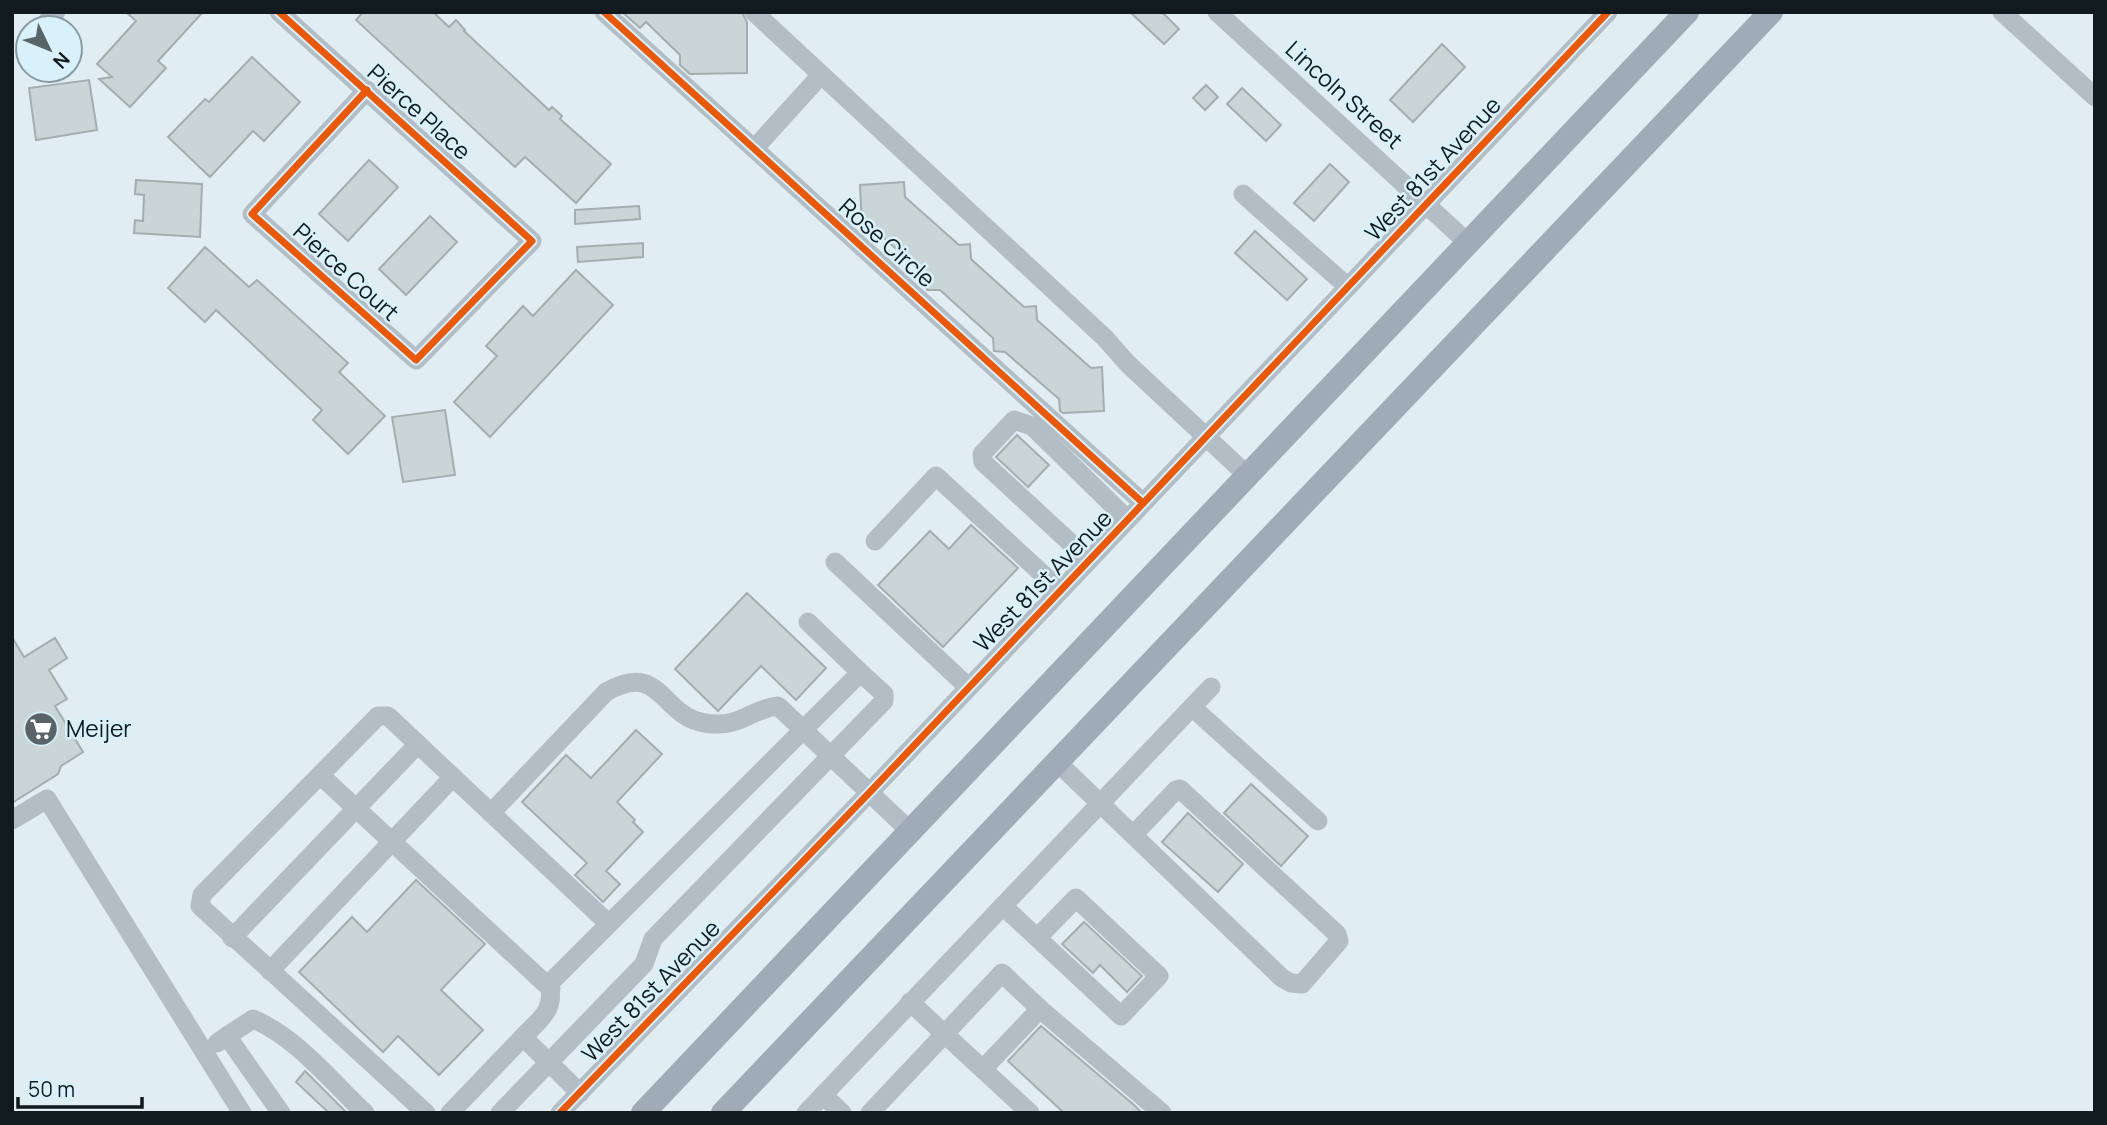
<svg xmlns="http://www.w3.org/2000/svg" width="2107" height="1125" font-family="Manrope,sans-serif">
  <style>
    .building { fill: #c9d5d7; stroke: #a3aeb0; stroke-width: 2 }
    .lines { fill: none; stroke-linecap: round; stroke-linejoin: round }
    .minor { stroke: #b3bdc6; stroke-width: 19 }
    .major { stroke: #9facb8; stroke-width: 24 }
    .cycleway-casing { stroke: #d8f1fb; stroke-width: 11 }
    .cycleway { stroke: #e8590c; stroke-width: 7 }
    .labels { text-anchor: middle; stroke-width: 5; stroke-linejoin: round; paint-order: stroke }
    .street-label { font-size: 23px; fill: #111a1e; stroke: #d8f1fb }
    .poi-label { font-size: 23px; fill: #111a1e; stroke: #d8f1fb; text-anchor: start }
  </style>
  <rect width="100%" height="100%" fill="#e0eef3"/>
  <g class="building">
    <polygon points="126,12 203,12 158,61 166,68 130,107 99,79 112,77 97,64 136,21"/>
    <polygon points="363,12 433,12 449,27 456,20 465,30 464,31 549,110 552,107 562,116 560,119 611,164 576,203 525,157 515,167 356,20"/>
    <polygon points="622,12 742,12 747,22 747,73 690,74 680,65 680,55 646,22 640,28"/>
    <polygon points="1130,12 1162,12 1179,29 1164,44"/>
    <polygon points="1442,44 1465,67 1413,122 1390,100"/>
    <polygon points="252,57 300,102 264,141 253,131 210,177 168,137 205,99 209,102"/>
    <polygon points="89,80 97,130 36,140 29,88"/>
    <polygon points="1206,85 1218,97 1205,110 1193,98"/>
    <polygon points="1242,88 1281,125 1266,141 1227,104"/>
    <polygon points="369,160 398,187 348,241 319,214"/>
    <polygon points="1330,164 1349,182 1314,221 1294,203"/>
    <polygon points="136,180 202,184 200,237 134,233 135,220 143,221 144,195 135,194"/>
    <polygon points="904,182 905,197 959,245 970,244 971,259 1024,307 1036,306 1037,320 1091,368 1102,367 1104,411 1063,413 1060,411 1059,399 1005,352 994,351 993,338 940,290 927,290 926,276 873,228 862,228 860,185"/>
    <polygon points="639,206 640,219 575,224 575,210"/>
    <polygon points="430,216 457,242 406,295 379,269"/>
    <polygon points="1255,231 1307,279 1287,300 1235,253"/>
    <polygon points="643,243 643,257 578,262 577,247"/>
    <polygon points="205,247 249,287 257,280 348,363 339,372 385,416 348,454 313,420 322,410 216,310 205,322 168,288"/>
    <polygon points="576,270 613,305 490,437 454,402 497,356 486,346 523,306 533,316"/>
    <polygon points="445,410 455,475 403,482 392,417"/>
    <polygon points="1017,435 1049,465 1028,487 996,457"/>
    <polygon points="971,525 1018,568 943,647 878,585 930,531 949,549"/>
    <polygon points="747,593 826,668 796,700 761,666 718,711 675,669"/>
    <polygon points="12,637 24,657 55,638 67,658 49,670 67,699 55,706 83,752 61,766 58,774 12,803"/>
    <polygon points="636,730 662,754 617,802 635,820 633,822 643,832 606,871 620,884 603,902 575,875 587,863 522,802 566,755 591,778"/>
    <polygon points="1251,784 1308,836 1281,866 1224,813"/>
    <polygon points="1188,813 1243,864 1218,892 1162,842"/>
    <polygon points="416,880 485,944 441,990 483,1030 439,1075 398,1036 383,1052 299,972 352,917 367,932"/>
    <polygon points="1084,922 1142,976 1127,992 1100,965 1093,973 1062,944"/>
    <polygon points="1041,1026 1134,1105 1142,1113 1064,1113 1008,1061"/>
    <polygon points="305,1071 347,1113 329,1113 296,1082"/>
  </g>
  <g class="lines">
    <g class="minor">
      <polyline points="279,12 532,241 416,360 252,214 367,90"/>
      <polyline points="604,12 1143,503"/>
      <polyline points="754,12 1105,338 1128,364 1248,476"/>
      <polyline points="1217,12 1468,243"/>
      <polyline points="2002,12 2095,97"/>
      <polyline points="42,27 56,12"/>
      <polyline points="754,149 820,76"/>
      <polyline points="1243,194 1348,287"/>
      <polyline points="875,541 936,476 1060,590"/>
      <polyline points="1089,560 983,462 982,454 1014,420 1032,426 1127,519"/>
      <polyline points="835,562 968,687"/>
      <polyline points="808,622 863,675"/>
      <polyline points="1192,707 1318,821"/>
      <polyline points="1057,762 1282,978 1291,983 1302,984 1339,941 1337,934 1180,789 1176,790 1134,834"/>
      <polyline points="320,775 551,989"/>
      <path d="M491 813 606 692C662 660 660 716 705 723 741 729 749 709 778 706L910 831"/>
      <polyline points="12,820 47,799 242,1113"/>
      <polyline points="1003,906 1121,1016 1159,976 1076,898 1037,938"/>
      <polyline points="232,938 418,744"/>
      <polyline points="270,971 453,777"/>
      <polyline points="910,1002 1030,1113"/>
      <path d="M227 1036 253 1019C296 1037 331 1081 365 1113"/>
      <polyline points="217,1043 227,1036 281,1113"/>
      <polyline points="983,1069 1040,1009 1162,1113"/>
      <polyline points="823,1095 842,1113"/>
      <path d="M426 1113 200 906 202 895 378 716H388L609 924 549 984C556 1010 539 1020 523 1037"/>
      <polyline points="450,1113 523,1037 580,1093"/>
      <polyline points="500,1113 644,964 653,939 884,701 884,694 863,675 857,676 609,924"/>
      <polyline points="560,1113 870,792 1608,12"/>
      <polyline points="806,1113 1211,687"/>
      <polyline points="870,1113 1002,973 1040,1009"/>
    </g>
    <g class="major">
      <polyline points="643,1113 1687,12"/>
      <polyline points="723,1113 1771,12"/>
    </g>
    <g class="cycleway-casing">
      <g id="cycleway">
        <polyline points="279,12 532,241 416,360 252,214 367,90"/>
        <polyline points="604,12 1143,503"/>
        <polyline points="560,1113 870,792 1608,12"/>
      </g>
    </g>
    <use href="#cycleway" class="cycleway"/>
  </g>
  <defs>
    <g id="supermarket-disc" transform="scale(1.75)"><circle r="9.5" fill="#596469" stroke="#d8f1fb"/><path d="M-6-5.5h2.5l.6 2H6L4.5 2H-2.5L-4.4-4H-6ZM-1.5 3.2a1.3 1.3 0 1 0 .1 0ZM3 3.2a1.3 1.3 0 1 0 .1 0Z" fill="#fff"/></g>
  </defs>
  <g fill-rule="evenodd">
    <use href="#supermarket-disc" x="41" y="729"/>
  </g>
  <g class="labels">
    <g class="street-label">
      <text transform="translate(1344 95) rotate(42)" y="8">Lincoln Street</text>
      <text transform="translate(419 112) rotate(42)" y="8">Pierce Place</text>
      <text transform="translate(1433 169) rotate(-47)" y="8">West 81st Avenue</text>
      <text transform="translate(887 243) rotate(42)" y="8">Rose Circle</text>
      <text transform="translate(346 272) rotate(42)" y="8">Pierce Court</text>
      <text transform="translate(1043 581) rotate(-46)" y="8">West 81st Avenue</text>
      <text transform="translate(651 991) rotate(-46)" y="8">West 81st Avenue</text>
    </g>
    <g class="poi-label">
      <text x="66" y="737">Meijer</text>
    </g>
  </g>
  <rect width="2107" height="1125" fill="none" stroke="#111a1e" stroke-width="28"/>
  <g transform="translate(49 49) rotate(133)"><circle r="33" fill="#d8f1fb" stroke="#889ba3" stroke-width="2"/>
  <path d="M0-5L12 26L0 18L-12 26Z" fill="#596469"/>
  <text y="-10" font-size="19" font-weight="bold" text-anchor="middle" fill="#111a1e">N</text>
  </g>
  <path d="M18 1097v10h124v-10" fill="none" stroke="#111a1e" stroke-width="3.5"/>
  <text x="28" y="1097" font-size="21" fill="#111a1e" stroke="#d8f1fb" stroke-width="5" paint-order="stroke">50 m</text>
</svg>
